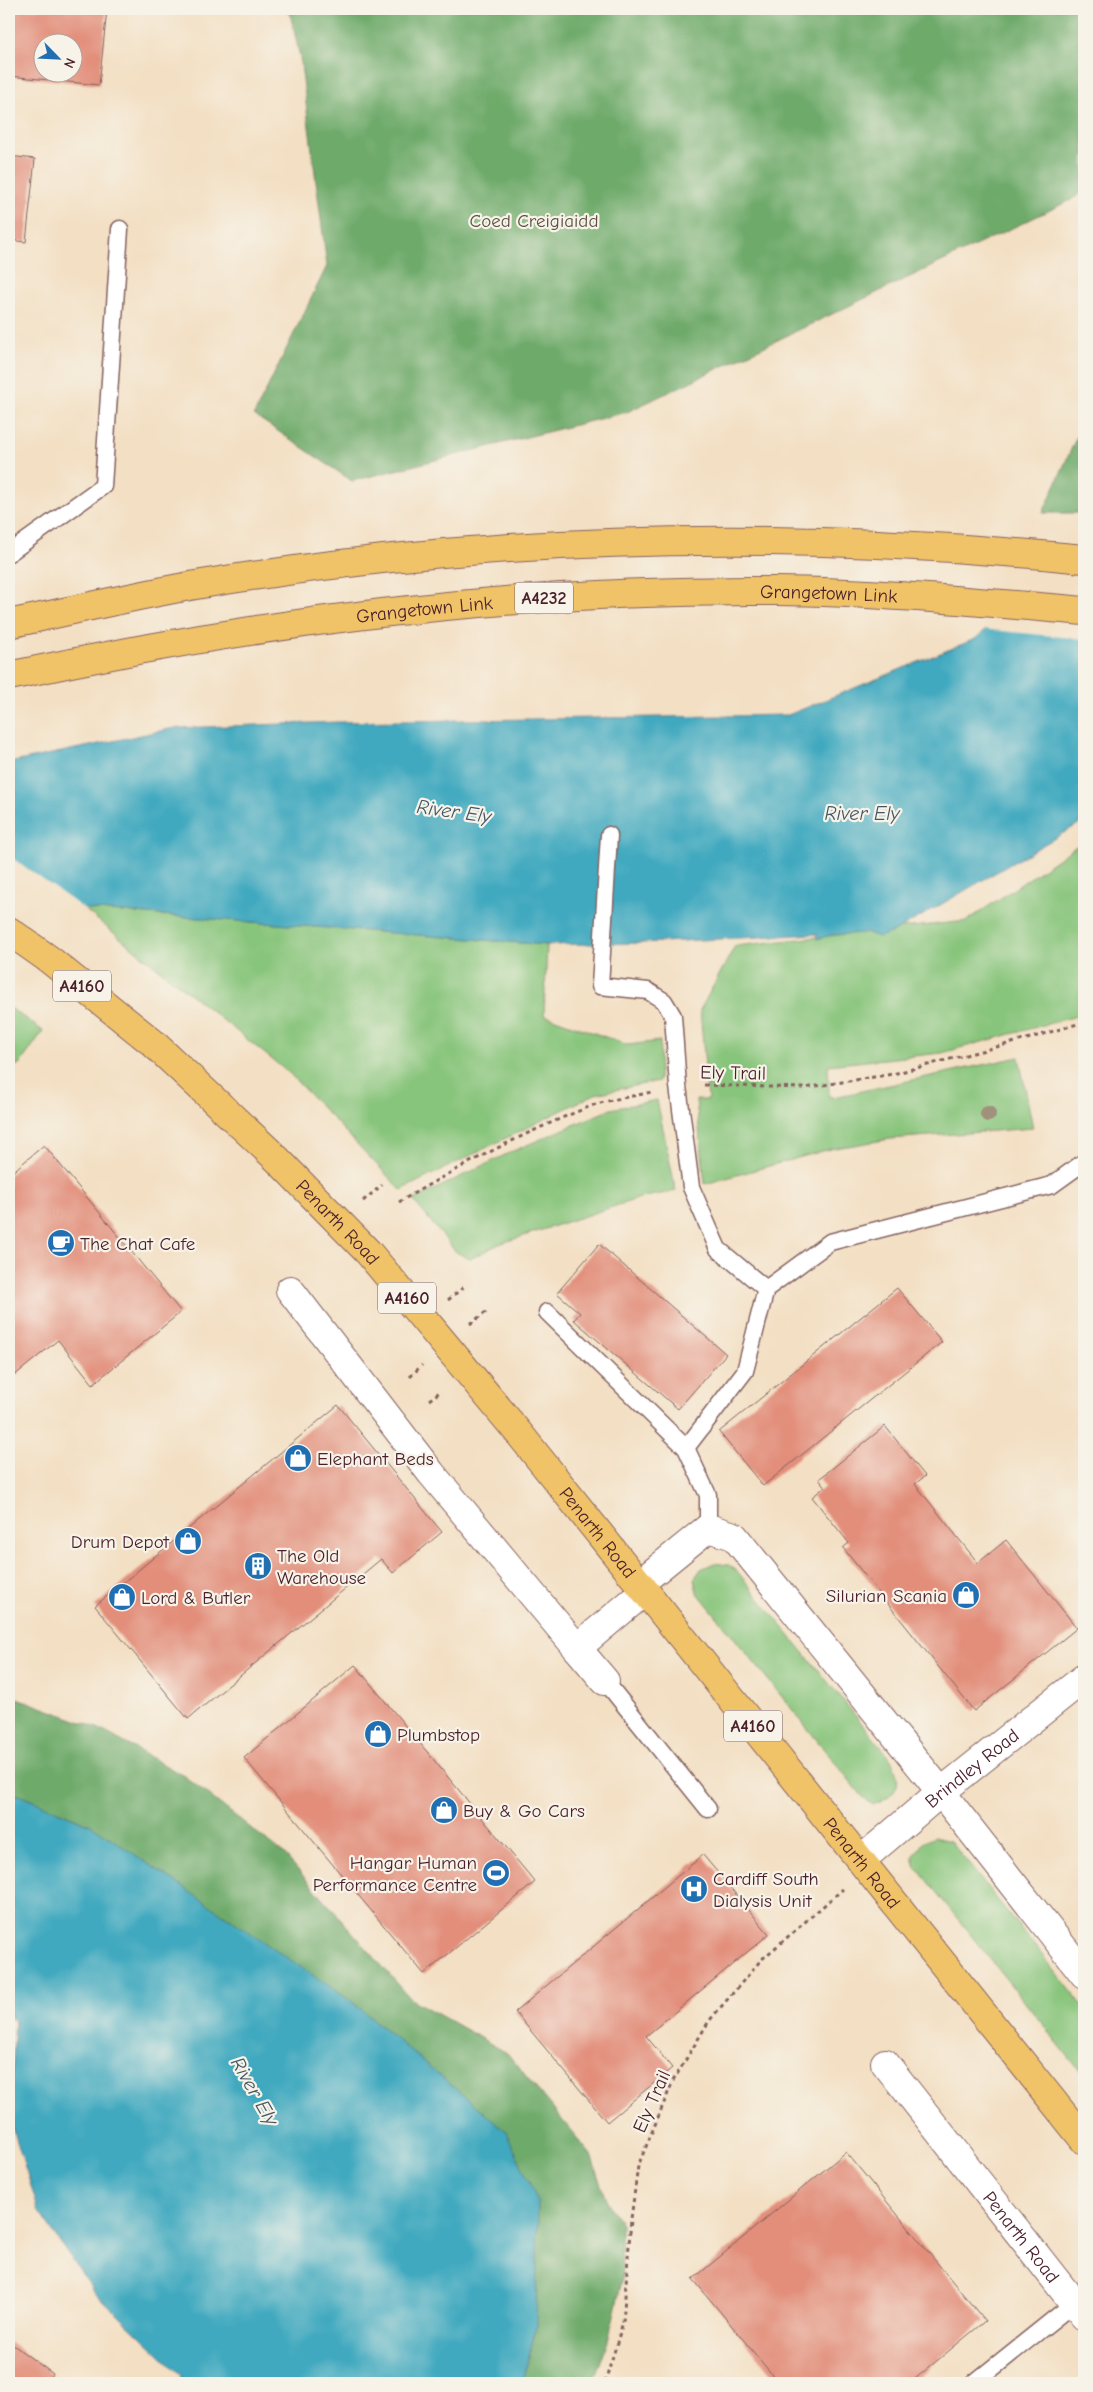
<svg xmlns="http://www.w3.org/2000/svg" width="1093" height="2392" font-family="'Comic Neue',sans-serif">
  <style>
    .green { fill: #88c57b; stroke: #697253 }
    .forest { fill: #6eaa6b; stroke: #5c644b }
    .water { fill: #3fa9bf; stroke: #446475 }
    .pier { fill: #f3dfc3 }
    .building { fill: #e28e7a; fill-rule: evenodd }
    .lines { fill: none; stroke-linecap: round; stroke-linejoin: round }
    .lane-casing { stroke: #856260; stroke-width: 19 }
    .street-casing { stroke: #856260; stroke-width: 30 }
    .primary-casing { stroke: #856260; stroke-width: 30 }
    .path { stroke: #856260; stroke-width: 3; stroke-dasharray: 4 4; stroke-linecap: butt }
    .lane { stroke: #fff; stroke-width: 16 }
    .street { stroke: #fff; stroke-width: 28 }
    .primary { stroke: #f1c369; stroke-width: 28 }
    .tree { fill: #a0917d }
    .labels { text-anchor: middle; stroke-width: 4.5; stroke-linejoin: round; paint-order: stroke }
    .shield { fill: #f7f3e8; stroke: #7e5f64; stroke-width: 1 }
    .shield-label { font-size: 18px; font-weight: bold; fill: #4a1f2b }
    .park-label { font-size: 19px; fill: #5d5143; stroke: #f7f3e8 }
    .street-label { font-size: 19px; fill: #4a1f2b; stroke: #f7f3e8 }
    .poi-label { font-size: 19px; fill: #4a1f2b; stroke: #f7f3e8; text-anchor: start }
    .water-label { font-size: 20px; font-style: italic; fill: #465666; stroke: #f7f3e8 }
  </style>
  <rect width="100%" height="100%" fill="#f7f3e8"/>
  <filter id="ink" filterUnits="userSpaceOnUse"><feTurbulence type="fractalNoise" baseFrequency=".02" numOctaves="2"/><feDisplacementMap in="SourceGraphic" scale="10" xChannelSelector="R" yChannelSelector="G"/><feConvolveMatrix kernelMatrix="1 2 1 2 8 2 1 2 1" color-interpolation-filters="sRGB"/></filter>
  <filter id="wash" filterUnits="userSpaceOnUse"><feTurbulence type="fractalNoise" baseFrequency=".0096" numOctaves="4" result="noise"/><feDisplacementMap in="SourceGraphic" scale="20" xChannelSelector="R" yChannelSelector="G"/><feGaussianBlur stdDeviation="1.12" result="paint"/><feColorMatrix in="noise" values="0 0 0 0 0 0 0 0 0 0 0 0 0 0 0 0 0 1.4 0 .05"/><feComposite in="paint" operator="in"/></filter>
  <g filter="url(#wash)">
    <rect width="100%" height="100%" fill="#f3dfc3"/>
    <g class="green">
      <polygon points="1084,841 1084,1014 942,1053 828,1065 829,1097 834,1097 1019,1057 1033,1128 890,1139 830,1149 705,1184 696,1100 708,1100 700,1010 735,946 967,921"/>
      <polygon points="84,909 547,945 544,1015 628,1045 660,1041 659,1081 595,1094 401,1190 289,1073"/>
      <polygon points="9,1007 43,1031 20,1064 9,1068"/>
      <polygon points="657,1100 676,1191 640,1198 499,1244 470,1259 456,1252 413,1200 513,1151 611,1109"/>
      <path d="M714 1563 729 1565 737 1571 890 1758C903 1782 900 1795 873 1805L863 1797 697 1592 694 1579 701 1569Z"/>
      <polygon points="934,1837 950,1841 1084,2007 1084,2076 916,1867 913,1857 923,1843"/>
    </g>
    <g class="forest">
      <polygon points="289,9 1084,9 1084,191 1071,200 627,412 352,481 254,415 327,266 300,57"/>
      <polygon points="1084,420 1084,513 1043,513"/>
      <polygon points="9,1695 100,1729 184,1776 284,1854 411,1999 507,2053 591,2155 606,2200 621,2224 622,2281 608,2341 593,2383 522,2383 536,2327 91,1825 9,1791"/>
    </g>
    <g class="water">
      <polygon points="1084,544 1084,821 894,932 879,937 866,933 831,935 817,939 817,934 642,943 547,945 58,907 9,937 9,763 174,728 337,722 788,715 975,639"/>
      <polygon points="9,1791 91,1825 351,2001 506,2131 538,2202 536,2327 522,2383 179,2383 181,2375 96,2294 39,2212 10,2119 15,2021 9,2017"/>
    </g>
    <g class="pier">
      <polygon points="1084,541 1084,639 982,629 1083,542"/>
      <polygon points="9,856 52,886 87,911 58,909 9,940"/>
    </g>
    <g id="blocks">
      <g class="building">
        <path d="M9 9H107L99 85 9 76ZM42 42H72V72H42Z"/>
        <polygon points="9,156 35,159 26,242 9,240"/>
        <polygon points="44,1145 181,1312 93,1384 58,1340 9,1380 9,1175"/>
        <polygon points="599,1244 726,1354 678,1409 574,1320 580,1313 557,1293"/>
        <polygon points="897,1288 942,1342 763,1486 719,1432"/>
        <polygon points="338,1405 442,1532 393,1573 381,1559 188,1719 95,1606"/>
        <polygon points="885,1426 925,1476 915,1484 978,1563 1006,1540 1077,1628 974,1711 843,1548 849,1543 812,1497 825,1487 819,1479"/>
        <polygon points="355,1665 535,1882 424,1974 244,1758"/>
        <polygon points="703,1855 769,1934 646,2036 672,2068 607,2122 515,2012"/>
        <polygon points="846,2152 985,2321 910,2383 779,2383 693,2279"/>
        <polygon points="9,2342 53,2374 46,2383 9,2383"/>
      </g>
    </g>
  </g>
  <g filter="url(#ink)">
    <use href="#blocks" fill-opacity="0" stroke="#856260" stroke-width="1"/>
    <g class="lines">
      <g class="lane-casing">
        <g id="lane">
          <polyline points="9,553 103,486 120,229"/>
          <polyline points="609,835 600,986 648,991 664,1001 673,1016 678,1086 691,1187 718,1249 766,1289"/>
          <polyline points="547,1312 686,1448 708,1495 708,1528"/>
          <polyline points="686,1448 745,1371 766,1289 830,1242 1052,1185 1084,1162"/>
          <polyline points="605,1681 708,1809"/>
          <polyline points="974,2383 1074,2303"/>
        </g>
      </g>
      <g class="street-casing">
        <g id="street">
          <polyline points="290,1290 431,1473 577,1648 645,1591"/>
          <polyline points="639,1584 708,1528 734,1536 941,1792 1084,1974"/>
          <polyline points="577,1648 605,1681"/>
          <path id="s1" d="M861 1860 941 1792 1084 1678"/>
          <path id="s2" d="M885 2063 1084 2316"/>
        </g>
      </g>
      <g class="primary-casing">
        <g id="primary">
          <path d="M9 624C69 611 129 597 190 586 485 535 787 529 1084 559"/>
          <path id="s3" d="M9 676C260 621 517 589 775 591 878 592 981 602 1084 611"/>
          <path id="s4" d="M9 931 50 960 153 1043 277 1159 368 1252 522 1437 1084 2140"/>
        </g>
      </g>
      <g class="path">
        <polyline points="704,1085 804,1088 893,1074 1027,1039 1084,1022"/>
        <polyline points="363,1201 382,1185"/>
        <path d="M399 1202C460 1166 525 1132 591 1106 610 1099 632 1097 651 1092"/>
        <polyline points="448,1300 465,1286"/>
        <polyline points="470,1324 486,1312"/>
        <polyline points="410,1377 422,1365"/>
        <polyline points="429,1400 441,1391"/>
        <polyline points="605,2383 623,2322 631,2219 638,2166 673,2081 709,2021 761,1960 843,1889"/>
      </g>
      <use href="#lane" class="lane"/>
      <use href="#street" class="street"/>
      <use href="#primary" class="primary"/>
    </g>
    <circle class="tree" cx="988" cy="1114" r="8"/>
  </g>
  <defs>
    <g id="cafe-disc" transform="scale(1.4375)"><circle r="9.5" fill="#1f6fb2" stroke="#f7f3e8"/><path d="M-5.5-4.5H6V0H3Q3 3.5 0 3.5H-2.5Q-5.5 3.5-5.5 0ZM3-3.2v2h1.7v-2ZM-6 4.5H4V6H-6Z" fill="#fff"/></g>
    <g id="shop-disc" transform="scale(1.4375)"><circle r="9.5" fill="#1f6fb2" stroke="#f7f3e8"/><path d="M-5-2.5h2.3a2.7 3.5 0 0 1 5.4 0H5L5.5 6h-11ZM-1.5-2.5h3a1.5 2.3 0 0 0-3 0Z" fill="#fff"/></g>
    <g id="building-disc" transform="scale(1.4375)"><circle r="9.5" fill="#1f6fb2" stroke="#f7f3e8"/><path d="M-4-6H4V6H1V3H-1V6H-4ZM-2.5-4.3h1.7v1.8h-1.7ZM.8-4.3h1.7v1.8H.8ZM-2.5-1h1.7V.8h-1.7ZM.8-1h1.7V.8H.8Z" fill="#fff"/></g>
    <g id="stadium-disc" transform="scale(1.4375)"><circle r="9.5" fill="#1f6fb2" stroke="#f7f3e8"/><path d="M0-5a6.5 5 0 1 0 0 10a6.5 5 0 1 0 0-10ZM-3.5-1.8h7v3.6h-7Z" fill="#fff"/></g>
    <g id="hospital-disc" transform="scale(1.4375)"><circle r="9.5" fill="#1f6fb2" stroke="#f7f3e8"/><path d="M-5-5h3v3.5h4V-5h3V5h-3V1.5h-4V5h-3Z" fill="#fff"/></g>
  </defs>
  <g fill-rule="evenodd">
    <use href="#cafe-disc" x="61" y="1243"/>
    <use href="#shop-disc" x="298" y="1458"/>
    <use href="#shop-disc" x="188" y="1541"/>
    <use href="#building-disc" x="258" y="1566"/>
    <use href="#shop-disc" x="966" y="1595"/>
    <use href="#shop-disc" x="122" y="1597"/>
    <use href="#shop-disc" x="378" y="1734"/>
    <use href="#shop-disc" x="444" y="1810"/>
    <use href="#stadium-disc" x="496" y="1873"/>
    <use href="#hospital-disc" x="694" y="1889"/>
  </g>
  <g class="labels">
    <g class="shield">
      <rect x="515" y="582.5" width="58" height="31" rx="4"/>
      <rect x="53" y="970.5" width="58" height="31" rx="4"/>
      <rect x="378" y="1282.5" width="58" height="31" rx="4"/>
      <rect x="724" y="1710.5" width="58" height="31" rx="4"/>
    </g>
    <g class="shield-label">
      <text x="544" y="604">A4232</text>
      <text x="82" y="992">A4160</text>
      <text x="407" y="1304">A4160</text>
      <text x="753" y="1732">A4160</text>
    </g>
    <g class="park-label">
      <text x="534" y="227">Coed Creigiaidd</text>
    </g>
    <g class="street-label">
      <text dy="7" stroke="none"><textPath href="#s3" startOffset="826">Grangetown Link</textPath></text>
      <text dy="7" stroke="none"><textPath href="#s3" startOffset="421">Grangetown Link</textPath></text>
      <text transform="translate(733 1072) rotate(1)" y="7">Ely Trail</text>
      <text dy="7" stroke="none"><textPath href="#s4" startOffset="440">Penarth Road</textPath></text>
      <text dy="7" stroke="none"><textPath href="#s4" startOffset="845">Penarth Road</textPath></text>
      <text dy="7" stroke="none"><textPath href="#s1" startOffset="144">Brindley Road</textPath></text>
      <text dy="7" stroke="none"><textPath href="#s4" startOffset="1268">Penarth Road</textPath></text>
      <text transform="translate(651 2101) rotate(-66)" y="7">Ely Trail</text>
      <text dy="7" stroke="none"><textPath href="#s2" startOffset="221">Penarth Road</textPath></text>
    </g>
    <g class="poi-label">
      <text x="80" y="1250">The Chat Cafe</text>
      <text x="317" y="1465">Elephant Beds</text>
      <text x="169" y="1548" text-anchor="end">Drum Depot</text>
      <text x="277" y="1562">The Old<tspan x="277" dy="22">Warehouse</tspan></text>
      <text x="947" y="1602" text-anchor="end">Silurian Scania</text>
      <text x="141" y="1604">Lord &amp; Butler</text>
      <text x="397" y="1741">Plumbstop</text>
      <text x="463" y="1817">Buy &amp; Go Cars</text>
      <text x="477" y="1869" text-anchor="end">Hangar Human<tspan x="477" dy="22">Performance Centre</tspan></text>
      <text x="713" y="1885">Cardiff South<tspan x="713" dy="22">Dialysis Unit</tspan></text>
    </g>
    <g class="water-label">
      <text transform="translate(454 811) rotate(8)" y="7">River Ely</text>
      <text x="862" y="820">River Ely</text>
      <text transform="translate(255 2091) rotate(60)" y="7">River Ely</text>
    </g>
  </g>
  <rect width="1093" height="2392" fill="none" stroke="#f7f3e8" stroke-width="30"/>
  <g transform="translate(58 58) rotate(114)"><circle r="24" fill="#f7f3e8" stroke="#b29e9c"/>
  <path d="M0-4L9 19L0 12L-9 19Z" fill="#1f6fb2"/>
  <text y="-8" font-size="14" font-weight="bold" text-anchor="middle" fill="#4a1f2b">N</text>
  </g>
</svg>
